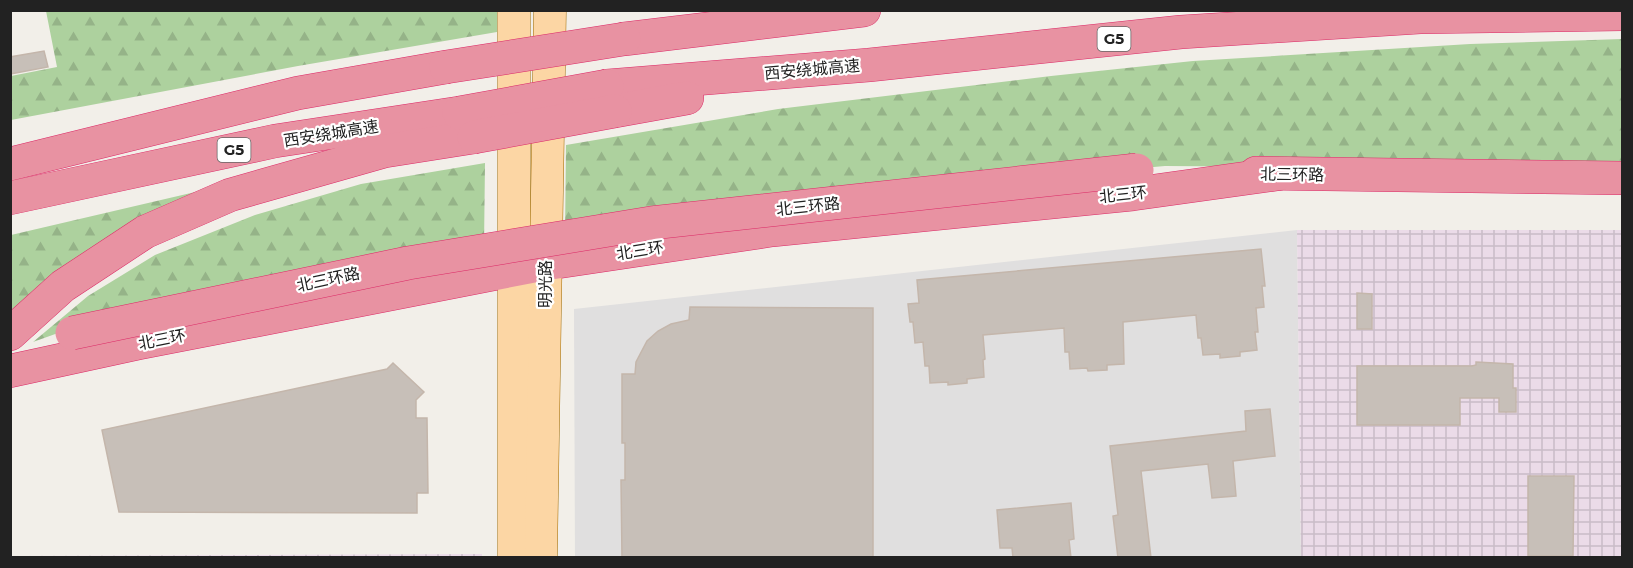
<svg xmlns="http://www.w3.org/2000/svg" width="1633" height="568" font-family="Montserrat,'Noto Sans SC',sans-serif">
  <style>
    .residential { fill: #e0dfdf }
    .industrial { fill: url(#industrial-grid) }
    .forest { fill: url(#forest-firs) }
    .building { fill: #c7bfb8; stroke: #c4b6ab; stroke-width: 1.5 }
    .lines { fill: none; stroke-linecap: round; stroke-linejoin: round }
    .major-casing { stroke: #a06b00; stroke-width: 33 }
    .highway-casing { stroke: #dc2a67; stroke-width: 34 }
    .major { stroke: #fcd6a4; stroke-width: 32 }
    .highway { stroke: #e892a2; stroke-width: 33 }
    .highway-bridge-casing { stroke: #dc2a67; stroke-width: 34; stroke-linecap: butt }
    .highway-bridge { stroke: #e892a2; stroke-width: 33 }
    .labels { text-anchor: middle; stroke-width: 4.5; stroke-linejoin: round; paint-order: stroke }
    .shield { fill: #fff; stroke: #646464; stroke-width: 1.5 }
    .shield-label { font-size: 15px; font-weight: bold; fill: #222 }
    .street-label { font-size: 16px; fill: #222; stroke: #fff }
  </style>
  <defs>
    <pattern id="industrial-grid" width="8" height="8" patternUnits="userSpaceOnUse" patternTransform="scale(1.5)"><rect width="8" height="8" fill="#ebdbe8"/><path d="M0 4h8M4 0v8" fill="none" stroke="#c9bcc7"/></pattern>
    <pattern id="forest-firs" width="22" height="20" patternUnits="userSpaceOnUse" patternTransform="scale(1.5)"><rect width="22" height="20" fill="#add19e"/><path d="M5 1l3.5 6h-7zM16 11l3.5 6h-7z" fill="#95b388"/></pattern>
  </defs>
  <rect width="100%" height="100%" fill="#f2efe9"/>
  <polygon class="residential" points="1297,230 1301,557 575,557 574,309"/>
  <g class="industrial">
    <polygon points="1297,230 1622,230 1622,557 1301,557"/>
    <polygon points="482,554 482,558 10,557 11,556"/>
  </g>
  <g class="forest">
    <polygon points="46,11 497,10 497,32 298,66 11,120 11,76 57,67"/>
    <polygon points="1622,39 1622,169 1165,166 1005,180 565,236 566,145 778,109 1051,76 1193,61 1470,44"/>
    <polygon points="485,163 484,246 72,328 33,342 88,296 155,255 255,215 361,184"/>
    <polygon points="238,182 11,324 11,235"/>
  </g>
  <g class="building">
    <polygon points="44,51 48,67 10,74 10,57"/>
    <polygon points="1261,249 1265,286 1262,286 1264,307 1256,308 1258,332 1255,332 1257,350 1240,352 1240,356 1220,358 1220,354 1203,355 1201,338 1198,338 1196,315 1123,322 1124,364 1107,365 1107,370 1088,371 1087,368 1070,369 1069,352 1065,352 1064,328 983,335 985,359 983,360 984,377 967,379 967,383 948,385 948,382 930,383 929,366 925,366 923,342 915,343 913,322 910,322 908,304 919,303 917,280"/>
    <polygon points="1357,293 1372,294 1372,329 1357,329"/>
    <polygon points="690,307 873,308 873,558 622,558 621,480 625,480 625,443 622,443 622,374 635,374 636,362 647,341 658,331 671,324 689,320"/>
    <polygon points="1476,362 1513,364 1513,388 1516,388 1516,412 1499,412 1499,398 1460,398 1460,425 1357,425 1357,366 1472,366 1476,365"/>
    <polygon points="393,363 424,392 416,400 416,418 427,418 428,493 417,493 417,513 119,512 102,430 387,369"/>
    <polygon points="1270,409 1275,456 1233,461 1236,496 1212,498 1208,464 1141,471 1151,558 1118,558 1113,516 1118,515 1110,446 1246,431 1245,411"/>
    <polygon points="1528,476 1574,476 1573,556 1528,556"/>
    <polygon points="1071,503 1074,539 1069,540 1071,558 1013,558 1012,548 1000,548 997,510"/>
  </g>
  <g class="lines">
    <g class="major-casing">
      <g id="major">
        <polyline points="514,10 514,558"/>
        <polyline points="541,558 550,10"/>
      </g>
    </g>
    <g class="highway-casing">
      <g id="highway">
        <polyline points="624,39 864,10"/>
        <polyline points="607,86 869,65 1181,32 1420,17 1622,14"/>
        <polyline points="615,111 687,98"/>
        <polyline points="10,164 298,93 446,67"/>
        <polyline points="1256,173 1622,178"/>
        <polyline points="10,198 275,141 459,113"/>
        <polyline points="10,334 63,286 145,232 230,195 385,151 474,137"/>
        <polyline points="10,371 139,343 544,264 772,230 1133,194 1277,174"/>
      </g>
    </g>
    <use href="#major" class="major"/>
    <use href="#highway" class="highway"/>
    <g class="highway-bridge-casing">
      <g id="highway-bridge">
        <polyline points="446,67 624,39"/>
        <polyline points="459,113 607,86"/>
        <polyline points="474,137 615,111"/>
        <polyline points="72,333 408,263 651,223 1137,170"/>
      </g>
    </g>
    <use href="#highway-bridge" class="highway-bridge"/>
  </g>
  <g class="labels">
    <g class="shield">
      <rect x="1097.5" y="27" width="33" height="24" rx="4.5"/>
      <rect x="217.5" y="138" width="33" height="24" rx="4.5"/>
    </g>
    <g class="shield-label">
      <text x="1114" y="44">G5</text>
      <text x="234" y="155">G5</text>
    </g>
    <g class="street-label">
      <text transform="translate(812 69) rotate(-5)" y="6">西安绕城高速</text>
      <text transform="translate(331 133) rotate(-9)" y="6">西安绕城高速</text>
      <text transform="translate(1292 174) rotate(1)" y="6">北三环路</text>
      <text transform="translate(1123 194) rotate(-6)" y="6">北三环</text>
      <text transform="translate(808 206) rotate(-6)" y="6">北三环路</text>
      <text transform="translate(640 250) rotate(-9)" y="6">北三环</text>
      <text transform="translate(328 279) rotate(-12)" y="6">北三环路</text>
      <text transform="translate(545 284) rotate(-90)" y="6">明光路</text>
      <text transform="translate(162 339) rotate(-11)" y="6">北三环</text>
    </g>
  </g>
  <rect width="1633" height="568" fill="none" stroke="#222222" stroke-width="24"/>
</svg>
